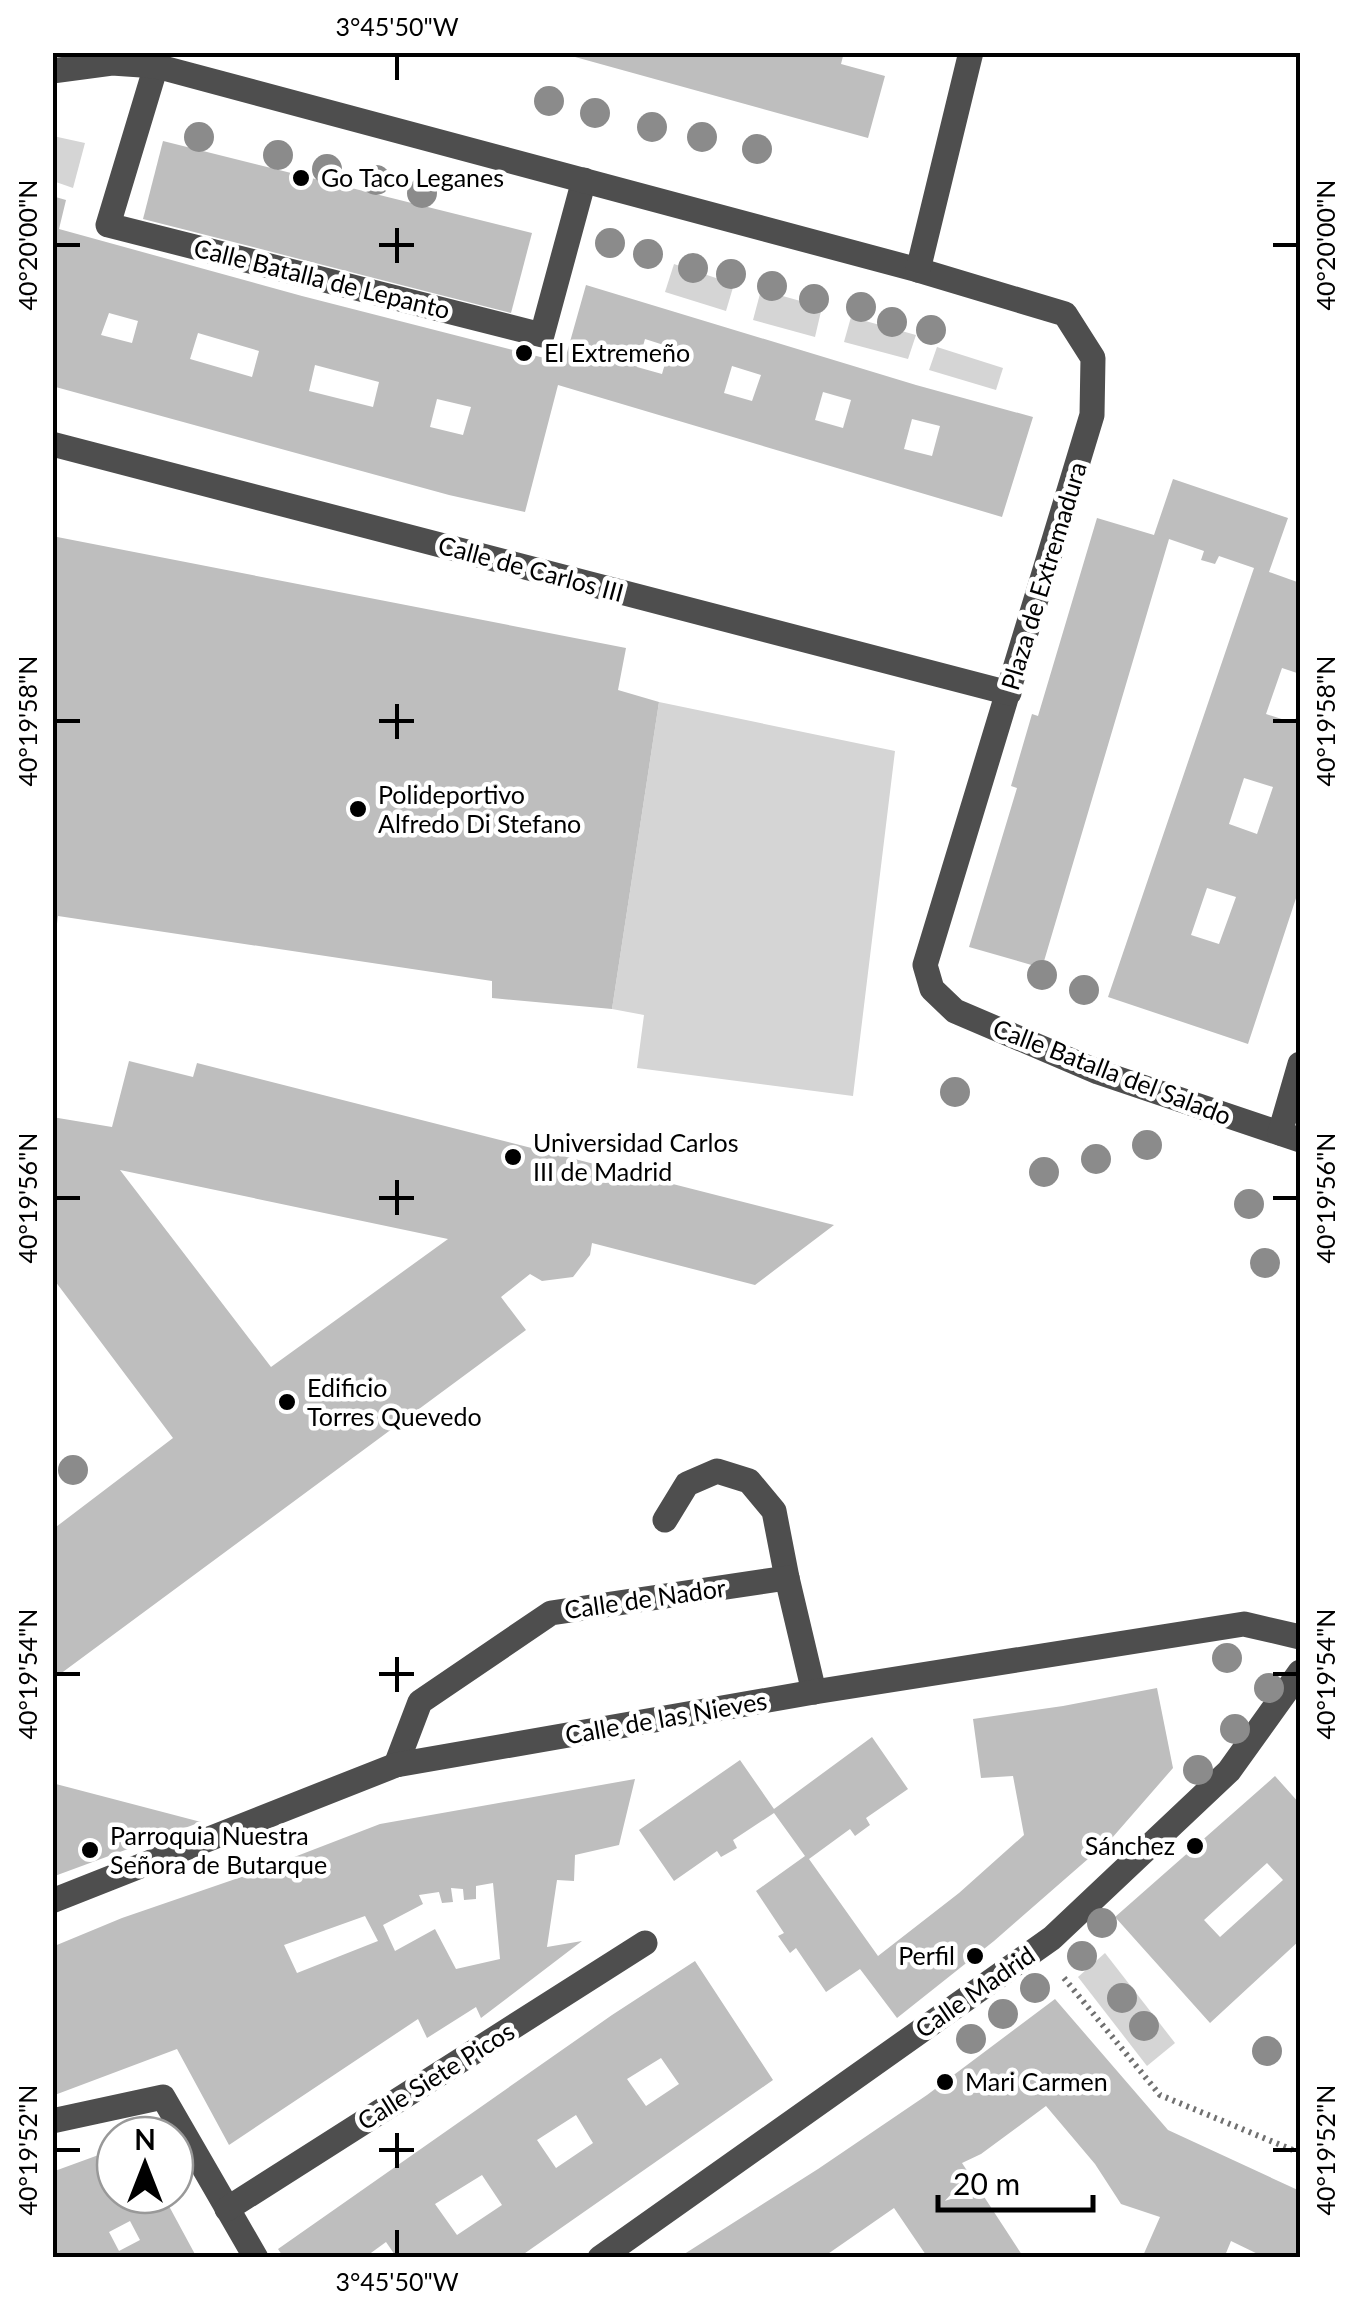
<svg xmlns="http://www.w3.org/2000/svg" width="1353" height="2310" font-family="Lato,sans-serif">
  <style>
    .green { fill: #d5d5d5 }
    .building { fill: #bebebe; fill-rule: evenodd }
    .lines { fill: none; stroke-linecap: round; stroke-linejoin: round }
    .path { stroke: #707070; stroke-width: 6; stroke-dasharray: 2.5 5; stroke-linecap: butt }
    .minor { stroke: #4e4e4e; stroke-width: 25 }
    .tree { fill: #8b8b8b }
    .ticks { fill: none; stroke: #000; stroke-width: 4 }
    .poi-dot { fill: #000; stroke: #fff; stroke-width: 4 }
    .labels { text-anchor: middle; stroke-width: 9; stroke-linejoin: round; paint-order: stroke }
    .poi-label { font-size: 25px; fill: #000; stroke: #fff; text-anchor: start }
    .street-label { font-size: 25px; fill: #000; stroke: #fff }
    .neatline { fill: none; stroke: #000; stroke-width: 4 }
    .ticks-label { font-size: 25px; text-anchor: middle; fill: #000 }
  </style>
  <rect width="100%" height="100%" fill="#fff"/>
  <g class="green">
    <polygon points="53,136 85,143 73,188 53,181"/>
    <polygon points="674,264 734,284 726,311 665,292"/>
    <polygon points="761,290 822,307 815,337 753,320"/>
    <polygon points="851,317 916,335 908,359 844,342"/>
    <polygon points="937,347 1003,368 996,390 929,370"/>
    <polygon points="659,702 895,751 853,1096 637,1068 644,1015 612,1009"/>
    <polygon points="1105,1953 1175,2043 1147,2066 1078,1977"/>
  </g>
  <g class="building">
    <polygon points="557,52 844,52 841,64 885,76 868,138"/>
    <polygon points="163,141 532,233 511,313 143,219"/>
    <path d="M52 196 66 200 59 229 302 296 564 363 586 285 916 385 1033 417 1002 517 558 385 525 512 449 495 52 386ZM109 313 138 321 132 343 101 335ZM198 333 259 351 252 377 190 359ZM645 339 670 347 662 374 637 367ZM315 365 379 382 373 407 309 391ZM732 366 761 375 752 401 724 393ZM823 392 851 400 843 428 815 420ZM437 399 471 407 463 435 430 427ZM912 419 940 426 932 456 904 449Z"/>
    <path d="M1173 479 1288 518 1269 572 1300 583V674L1282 668 1266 714 1294 723 1300 707V886L1248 1044 1108 997 1254 568 1219 556 1215 564 1201 560 1204 551 1169 539 1042 968 969 947 1017 788 1011 786 1032 714 1038 716 1097 518 1154 535ZM1244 778 1273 787 1257 834 1229 824ZM1207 888 1236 897 1219 944 1191 935Z"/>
    <polygon points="52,536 626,648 618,690 659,702 612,1009 492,998 492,981 58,916 55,939 52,938"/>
    <path d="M129 1061 193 1077 197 1063 834 1225 755 1285 592 1243 590 1255 573 1277 542 1281 530 1274 501 1297 526 1330 52 1680V1530L173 1438 52 1277V1117L112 1127ZM120 1170 448 1239 271 1367Z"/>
    <polygon points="1157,1688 1173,1768 1112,1838 994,1941 897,2018 860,1969 826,1992 796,1948 790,1953 778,1936 784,1933 756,1891 805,1856 774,1813 733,1840 737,1848 721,1857 717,1851 674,1881 639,1830 740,1760 774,1809 872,1737 908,1789 866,1818 870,1825 855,1836 850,1829 809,1859 878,1956 959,1893 1024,1835 1013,1776 981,1778 973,1719 1063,1706"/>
    <path d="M1275 1776 1300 1804V1940L1210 2023 1115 1917ZM1267 1863 1283 1880 1220 1937 1204 1920Z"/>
    <path d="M635 1779 619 1845 575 1855 574 1881 557 1880 547 1947 582 1941 481 2018 476 2007 427 2038 418 2019 229 2145 177 2049 52 2096V1947L122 1918 250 1874 380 1824ZM493 1883 500 1959 456 1969 435 1929 395 1951 383 1925 423 1904 419 1895 439 1892 442 1903 453 1902 451 1888 463 1889 464 1900 476 1899V1886ZM365 1916 378 1941 297 1973 284 1945Z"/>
    <polygon points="52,1783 201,1822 52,1877"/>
    <path d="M695 1961 773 2080 518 2258H397L386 2242 364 2258H284L278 2249 612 2015ZM661 2058 679 2084 646 2106 627 2079ZM576 2115 593 2143 556 2168 537 2140ZM482 2175 502 2205 457 2235 435 2204Z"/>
    <polygon points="1055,1999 1168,2130 1300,2191 1300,2258 1266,2258 1231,2241 1224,2258 1142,2258 1160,2217 1121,2204 1095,2164 1046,2106 981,2154 962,2163 1024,2258 928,2258 894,2208 822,2258 678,2258 818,2169 927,2095"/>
    <path d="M115 2149V2195H163L197 2258H52V2172ZM130 2221 140 2240 119 2251 109 2232Z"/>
  </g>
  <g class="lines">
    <polyline class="path" points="1064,1978 1160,2095 1300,2153"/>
    <g class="minor">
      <polyline points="156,66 108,225 542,335 584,180"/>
      <polyline points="52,71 112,63 156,66 918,270 1065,314 1093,358 1092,415 925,965 932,989 955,1011 1098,1072 1300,1140"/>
      <polyline points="918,270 971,52"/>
      <polyline points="52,444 1009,693"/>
      <polyline points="1280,1133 1300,1064"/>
      <polyline points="665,1520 687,1484 717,1471 749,1481 774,1511 787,1578"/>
      <polyline points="396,1765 420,1702 551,1613 787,1578 814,1692"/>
      <polyline points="52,1901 396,1765 814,1692 1244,1624 1300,1637"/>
      <polyline points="52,2121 163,2097 256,2258"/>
      <polyline points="227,2209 645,1943"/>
      <polyline points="600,2258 1052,1938 1229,1771 1300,1672"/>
    </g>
  </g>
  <g class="tree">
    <circle cx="549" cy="101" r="15"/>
    <circle cx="595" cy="113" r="15"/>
    <circle cx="652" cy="127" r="15"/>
    <circle cx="199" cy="137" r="15"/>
    <circle cx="702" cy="137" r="15"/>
    <circle cx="757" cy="149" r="15"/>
    <circle cx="278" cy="155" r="15"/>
    <circle cx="327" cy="169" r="15"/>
    <circle cx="376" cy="180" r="15"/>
    <circle cx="422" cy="193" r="15"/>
    <circle cx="610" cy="243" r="15"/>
    <circle cx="648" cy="254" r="15"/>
    <circle cx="693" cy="268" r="15"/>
    <circle cx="731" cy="274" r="15"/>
    <circle cx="772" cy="286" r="15"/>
    <circle cx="814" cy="299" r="15"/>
    <circle cx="861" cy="307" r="15"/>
    <circle cx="892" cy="322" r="15"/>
    <circle cx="931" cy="330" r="15"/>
    <circle cx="1042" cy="975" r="15"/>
    <circle cx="1084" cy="990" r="15"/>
    <circle cx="955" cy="1092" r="15"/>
    <circle cx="1147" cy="1145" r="15"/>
    <circle cx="1096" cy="1159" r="15"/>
    <circle cx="1044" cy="1172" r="15"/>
    <circle cx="1249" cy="1204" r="15"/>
    <circle cx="1265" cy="1263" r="15"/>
    <circle cx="73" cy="1470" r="15"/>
    <circle cx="1227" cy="1658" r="15"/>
    <circle cx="1269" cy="1688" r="15"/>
    <circle cx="1235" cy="1729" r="15"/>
    <circle cx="1198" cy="1770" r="15"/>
    <circle cx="1102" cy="1923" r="15"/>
    <circle cx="1082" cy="1956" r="15"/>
    <circle cx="1035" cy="1988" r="15"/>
    <circle cx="1122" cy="1998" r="15"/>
    <circle cx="1003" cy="2014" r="15"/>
    <circle cx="1144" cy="2026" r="15"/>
    <circle cx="971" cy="2039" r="15"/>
    <circle cx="1267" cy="2051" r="15"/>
  </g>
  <path class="ticks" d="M397 55V80M397 228V263M55 245H80M379 245H414M1273 245H1298M397 704V739M55 721H80M379 721H414M1273 721H1298M397 1180V1215M55 1198H80M379 1198H414M1273 1198H1298M397 1657V1692M55 1674H80M379 1674H414M1273 1674H1298M397 2133V2168M55 2150H80M379 2150H414M1273 2150H1298M397 2230V2255"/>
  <g class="poi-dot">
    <circle cx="301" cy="178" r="10"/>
    <circle cx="524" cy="353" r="10"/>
    <circle cx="358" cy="809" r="10"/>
    <circle cx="513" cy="1157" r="10"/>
    <circle cx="287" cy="1402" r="10"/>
    <circle cx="1195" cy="1846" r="10"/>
    <circle cx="90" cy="1850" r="10"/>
    <circle cx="975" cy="1956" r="10"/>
    <circle cx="945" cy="2082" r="10"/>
  </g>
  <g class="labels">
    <g class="poi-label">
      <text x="321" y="187">Go Taco Leganes</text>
      <text x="544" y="362">El Extremeño</text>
      <text x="378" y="804">Polideportivo<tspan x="378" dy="29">Alfredo Di Stefano</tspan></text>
      <text x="533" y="1152">Universidad Carlos<tspan x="533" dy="29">III de Madrid</tspan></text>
      <text x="307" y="1397">Edificio<tspan x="307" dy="29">Torres Quevedo</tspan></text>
      <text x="110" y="1845">Parroquia Nuestra<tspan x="110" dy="29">Señora de Butarque</tspan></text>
      <text x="1175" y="1855" text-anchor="end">Sánchez</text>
      <text x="955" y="1965" text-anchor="end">Perfil</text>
      <text x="965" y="2091">Mari Carmen</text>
    </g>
    <g class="street-label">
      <text transform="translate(322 279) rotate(14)" y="9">Calle Batalla de Lepanto</text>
      <text transform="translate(531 569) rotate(15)" y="9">Calle de Carlos III</text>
      <text transform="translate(1044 576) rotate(-73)" y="9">Plaza de Extremadura</text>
      <text transform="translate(1112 1072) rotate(21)" y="9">Calle Batalla del Salado</text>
      <text transform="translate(645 1599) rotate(-8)" y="9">Calle de Nador</text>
      <text transform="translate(666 1718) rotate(-10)" y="9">Calle de las Nieves</text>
      <text transform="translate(975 1992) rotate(-35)" y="9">Calle Madrid</text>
      <text transform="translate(436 2076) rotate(-32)" y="9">Calle Siete Picos</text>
    </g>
  </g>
  <rect width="1353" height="2310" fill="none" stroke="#ffffff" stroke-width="110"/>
  <g transform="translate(145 2165)"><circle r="48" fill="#ffffff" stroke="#999999" stroke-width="2.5"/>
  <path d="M0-8L18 38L0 25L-18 38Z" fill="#000000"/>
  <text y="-15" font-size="28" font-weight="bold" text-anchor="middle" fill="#000000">N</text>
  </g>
  <path d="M938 2195v15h155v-15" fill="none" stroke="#000000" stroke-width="5"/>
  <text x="953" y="2195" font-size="30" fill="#000000" stroke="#ffffff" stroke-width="8" paint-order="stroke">20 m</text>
  <rect x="55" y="55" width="1243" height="2200" class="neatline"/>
  <g class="ticks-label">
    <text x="397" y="36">3°45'50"W</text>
    <text transform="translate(28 245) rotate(-90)" y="9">40°20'00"N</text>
    <text transform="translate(1326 245) rotate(-90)" y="9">40°20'00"N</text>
    <text transform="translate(28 721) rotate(-90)" y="9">40°19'58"N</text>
    <text transform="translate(1326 721) rotate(-90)" y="9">40°19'58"N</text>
    <text transform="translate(28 1198) rotate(-90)" y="9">40°19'56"N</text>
    <text transform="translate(1326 1198) rotate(-90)" y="9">40°19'56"N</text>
    <text transform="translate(28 1674) rotate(-90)" y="9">40°19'54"N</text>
    <text transform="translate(1326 1674) rotate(-90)" y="9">40°19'54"N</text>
    <text transform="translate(28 2150) rotate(-90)" y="9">40°19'52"N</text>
    <text transform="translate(1326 2150) rotate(-90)" y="9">40°19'52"N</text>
    <text x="397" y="2291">3°45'50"W</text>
  </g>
</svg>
